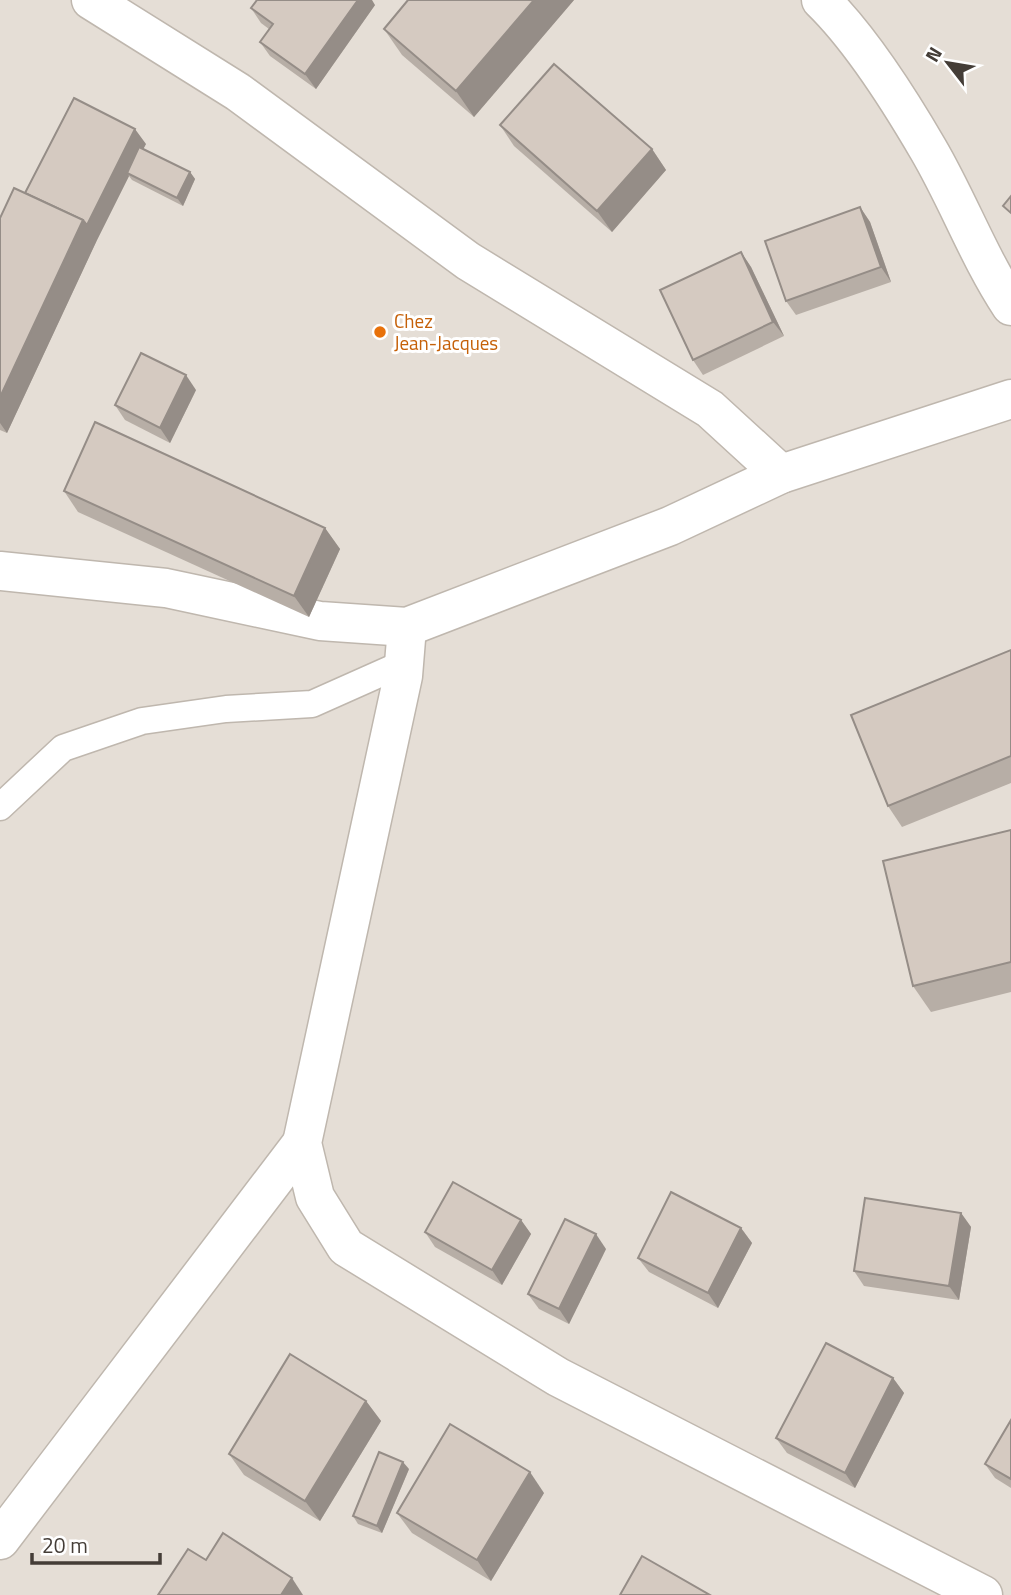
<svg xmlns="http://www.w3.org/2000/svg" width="1011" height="1595" font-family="'Titillium Web',sans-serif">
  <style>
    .residential { fill: #e5ded6 }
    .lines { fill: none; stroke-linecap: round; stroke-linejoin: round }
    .lane-casing { stroke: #bfb7ae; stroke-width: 29 }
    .street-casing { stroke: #bfb7ae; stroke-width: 41 }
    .lane { stroke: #fff; stroke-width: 26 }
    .street { stroke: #fff; stroke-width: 38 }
    .wall { fill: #b7aea6 }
    .shaded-wall { fill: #958d87 }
    .building { fill: #d5cac1; stroke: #958d87; stroke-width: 2 }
    .food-dot { fill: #e8710a; stroke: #fff; stroke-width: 2.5 }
    .labels { text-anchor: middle; stroke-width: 6; stroke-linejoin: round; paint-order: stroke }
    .food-label { font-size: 19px; fill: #c56008; stroke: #fff; text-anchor: start }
  </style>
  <rect width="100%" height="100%" fill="#f2ede7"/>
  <rect class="residential" x="0" y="0" width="1011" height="1595"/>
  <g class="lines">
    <g class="lane-casing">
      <polyline id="lane" points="0,807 63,748 142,721 226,709 312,704 404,663"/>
    </g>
    <g class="street-casing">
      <g id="street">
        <polyline points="91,0 238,92 468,261 710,409 781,474"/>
        <path d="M821 0C860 38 900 101 928 149 958 200 978 256 1011 306"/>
        <polyline points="0,571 166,588 320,621 407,627 670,526 781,474 1011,399"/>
        <polyline points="407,627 403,676 302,1143 315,1197 346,1247 558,1377 983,1595"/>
        <polyline points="0,1540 302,1143"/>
      </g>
    </g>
    <use href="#lane" class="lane"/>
    <use href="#street" class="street"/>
  </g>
  <g class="wall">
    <polygon points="408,0 574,0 474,117 402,55 384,29"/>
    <polygon points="375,5 316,89 270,56 260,42 269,29 261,23 251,8"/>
    <polygon points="500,125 652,149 666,170 612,232 514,146"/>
    <polygon points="146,144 143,149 190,172 195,179 183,206 132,180 129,176 97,240 7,433 0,430 0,218 25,193"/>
    <polygon points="860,207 870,222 891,282 796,315 786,301"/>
    <polygon points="741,252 751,267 784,336 703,375 693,360"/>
    <polygon points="196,390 170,443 125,420 115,405"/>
    <polygon points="64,491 325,528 340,549 309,617 78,512"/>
    <polygon points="1011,650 1011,783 902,827 888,806"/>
    <polygon points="1011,830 1011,992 931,1012 913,986"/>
    <polygon points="961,1213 971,1227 959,1300 864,1286 854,1271"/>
    <polygon points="521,1220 531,1234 502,1285 435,1247 425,1232"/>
    <polygon points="741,1228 752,1243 718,1308 649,1272 638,1258"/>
    <polygon points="606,1249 569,1324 539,1309 528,1294"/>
    <polygon points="893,1378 904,1393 855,1488 787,1453 776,1438"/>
    <polygon points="366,1401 381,1421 320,1521 244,1475 229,1454"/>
    <polygon points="1011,1420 1011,1488 995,1478 985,1464"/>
    <polygon points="409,1469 382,1533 358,1524 353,1516"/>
    <polygon points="544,1493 491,1581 412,1533 397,1513"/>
  </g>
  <g class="shaded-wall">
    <polygon points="358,0 372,0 375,5 316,89 305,74"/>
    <polygon points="534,0 574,0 474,117 456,91"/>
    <polygon points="135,129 146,144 130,174 127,173 129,176 97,240 7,433 0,423 0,397 83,220"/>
    <polygon points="652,149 666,170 612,232 597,211"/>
    <polygon points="190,172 195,179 183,206 177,198"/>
    <polygon points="860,207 870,222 891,282 881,267"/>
    <polygon points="741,252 751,267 784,336 773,322"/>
    <polygon points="186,375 196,390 170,443 160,428"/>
    <polygon points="325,528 340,549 309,617 294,596"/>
    <polygon points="961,1213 971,1227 959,1300 949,1286"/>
    <polygon points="521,1220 531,1234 502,1285 492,1270"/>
    <polygon points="741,1228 752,1243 718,1308 708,1293"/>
    <polygon points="596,1234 606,1249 569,1324 559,1309"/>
    <polygon points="893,1378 904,1393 855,1488 845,1473"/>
    <polygon points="366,1401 381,1421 320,1521 305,1501"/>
    <polygon points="403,1462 409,1469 382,1533 377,1526"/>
    <polygon points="530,1472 544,1493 491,1581 477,1560"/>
    <polygon points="292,1578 303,1595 281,1595"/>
  </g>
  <g class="building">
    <polygon points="257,0 358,0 305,74 260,42 273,24 251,8"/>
    <polygon points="408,0 534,0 456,91 384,29"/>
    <polygon points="554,64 652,149 597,211 500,125"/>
    <polygon points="74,98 135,129 87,225 83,220 25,193"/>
    <polygon points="139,147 190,172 177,198 127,173"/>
    <polygon points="14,188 83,220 0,397 0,218"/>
    <polygon points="1011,196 1011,213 1003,206"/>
    <polygon points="860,207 881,267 786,301 765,241"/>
    <polygon points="741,252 773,322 693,360 660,290"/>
    <polygon points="141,353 186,375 160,428 115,405"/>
    <polygon points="95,422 325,528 294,596 64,491"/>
    <polygon points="1011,650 1011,756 888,806 851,715"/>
    <polygon points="1011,830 1011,962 913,986 883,861"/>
    <polygon points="453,1182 521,1220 492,1270 425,1232"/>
    <polygon points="671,1192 741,1228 708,1293 638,1258"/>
    <polygon points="865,1198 961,1213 949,1286 854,1271"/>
    <polygon points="565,1219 596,1234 559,1309 528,1294"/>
    <polygon points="826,1343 893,1378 845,1473 776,1438"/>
    <polygon points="290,1354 366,1401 305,1501 229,1454"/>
    <polygon points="1011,1420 1011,1479 985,1464"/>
    <polygon points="450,1424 530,1472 477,1560 397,1513"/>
    <polygon points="379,1452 403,1462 377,1526 353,1516"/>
    <polygon points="223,1533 292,1578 281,1595 158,1595 188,1549 206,1560"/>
    <polygon points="642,1556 710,1595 620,1595"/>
  </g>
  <circle class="food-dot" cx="380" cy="332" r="7"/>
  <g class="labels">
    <g class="food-label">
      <text x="394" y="328">Chez<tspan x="394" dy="22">Jean-Jacques</tspan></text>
    </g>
  </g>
  <g transform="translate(948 63) rotate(301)" stroke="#ffffff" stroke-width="5" paint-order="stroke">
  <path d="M0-5L12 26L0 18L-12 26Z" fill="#443d37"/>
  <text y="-10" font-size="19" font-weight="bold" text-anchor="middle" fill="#443d37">N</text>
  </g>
  <path d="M32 1553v10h128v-10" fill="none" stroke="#443d37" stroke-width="3.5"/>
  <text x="42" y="1553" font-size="21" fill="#443d37" stroke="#ffffff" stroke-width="5" paint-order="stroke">20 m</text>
</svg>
